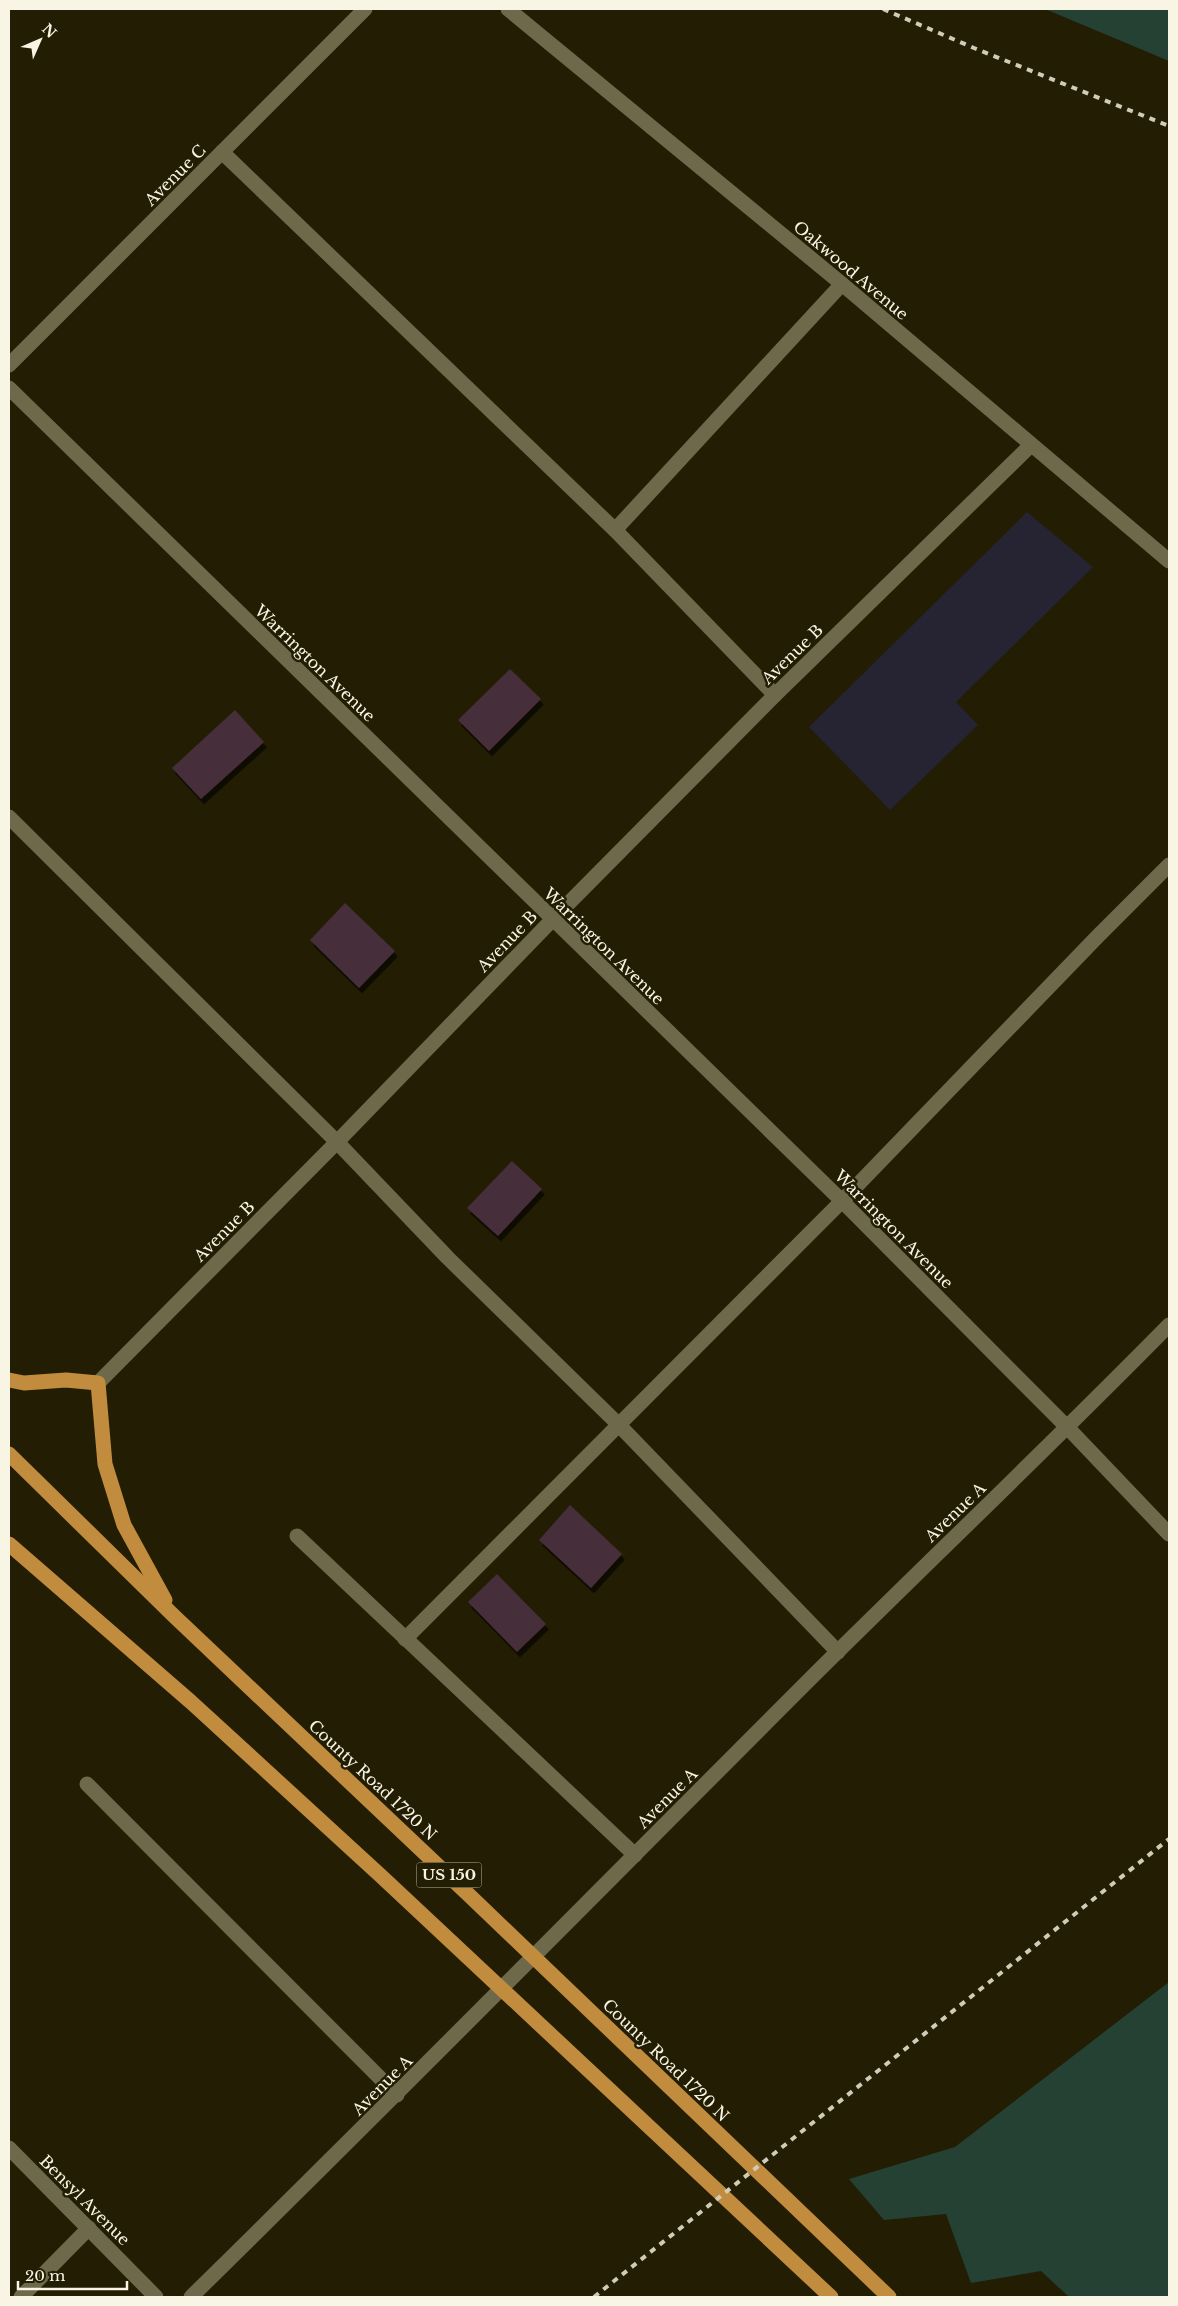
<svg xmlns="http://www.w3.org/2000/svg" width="1178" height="2306" font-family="'Libre Baskerville',serif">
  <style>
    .commercial { fill: #262333 }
    .green { fill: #244134 }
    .building { fill: #472d3b; filter: url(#shadow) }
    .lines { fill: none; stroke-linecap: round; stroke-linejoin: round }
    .minor { stroke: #6e694b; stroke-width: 15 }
    .major { stroke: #c18c3e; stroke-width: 15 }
    .rail { stroke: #cfccb9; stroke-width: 4; stroke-dasharray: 6 6; stroke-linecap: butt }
    .labels { text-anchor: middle; stroke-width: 5; stroke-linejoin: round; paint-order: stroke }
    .shield { fill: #231e03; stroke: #b8b4a0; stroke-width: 1 }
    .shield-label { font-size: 15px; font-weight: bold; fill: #f8f5e4 }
    .street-label { font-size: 16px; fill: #f8f5e4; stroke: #231e03 }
  </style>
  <defs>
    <filter id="shadow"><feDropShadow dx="3" dy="5.5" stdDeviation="0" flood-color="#0009"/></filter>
  </defs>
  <rect width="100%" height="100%" fill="#231e03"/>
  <polygon class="commercial" points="1027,512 1093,567 956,702 978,725 890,810 809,727"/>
  <g class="green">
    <polygon points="1045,9 1169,9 1169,61"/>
    <polygon points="1169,1982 1169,2297 1069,2297 1041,2271 971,2283 946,2214 884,2220 849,2179 955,2147"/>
  </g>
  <g class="building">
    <polygon points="510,669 541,699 489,751 458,720"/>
    <polygon points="235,710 264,742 201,799 172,768"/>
    <polygon points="345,903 395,951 359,988 310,940"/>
    <polygon points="512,1161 542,1189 498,1236 467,1208"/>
    <polygon points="570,1505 622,1554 591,1588 539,1540"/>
    <polygon points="497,1574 546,1624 517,1652 468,1602"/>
  </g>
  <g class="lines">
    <g class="minor">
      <polyline points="508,9 842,284 1169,561"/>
      <polyline points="222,152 615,530 775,695"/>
      <polyline points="9,365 365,9"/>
      <polyline points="9,388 842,1201 1068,1428 1169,1534"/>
      <polyline points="615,530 842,284"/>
      <polyline points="9,817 337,1142 448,1258 618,1424 838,1652"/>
      <polyline points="98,1383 337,1142 552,920 775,695 1031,445"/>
      <polyline points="297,1536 635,1855"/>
      <polyline points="405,1639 842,1201 1098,936 1169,865"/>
      <polyline points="87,1784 397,2095"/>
      <polyline points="9,2148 156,2297"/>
      <polyline points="21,2297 89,2228"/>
      <path d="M191 2297C399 2093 603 1886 809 1680 929 1561 1051 1445 1169 1325"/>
    </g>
    <g class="major">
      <polyline points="9,1380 24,1383 66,1380 98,1383 105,1464 124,1525 165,1600"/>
      <polyline points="9,1454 174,1616 470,1896 889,2297"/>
      <polyline points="9,1544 191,1702 381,1876 831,2297"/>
    </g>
    <g class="rail">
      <polyline points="883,9 974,48 1169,126"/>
      <polyline points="594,2297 1169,1839"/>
    </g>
  </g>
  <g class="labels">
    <rect class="shield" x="416.5" y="1862.5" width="65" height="25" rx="4"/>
    <g class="shield-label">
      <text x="449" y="1880">US 150</text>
    </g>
    <g class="street-label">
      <text transform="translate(175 175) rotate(-45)" y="6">Avenue C</text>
      <text transform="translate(851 270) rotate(40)" y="6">Oakwood Avenue</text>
      <text transform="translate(792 654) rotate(-44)" y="6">Avenue B</text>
      <text transform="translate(315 663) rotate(44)" y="6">Warrington Avenue</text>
      <text transform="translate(507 941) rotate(-46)" y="6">Avenue B</text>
      <text transform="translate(604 946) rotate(44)" y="6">Warrington Avenue</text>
      <text transform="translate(894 1229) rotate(45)" y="6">Warrington Avenue</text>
      <text transform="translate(224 1231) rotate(-45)" y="6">Avenue B</text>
      <text transform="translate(955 1512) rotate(-44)" y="6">Avenue A</text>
      <text transform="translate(373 1780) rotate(43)" y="6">County Road 1720 N</text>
      <text transform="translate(667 1798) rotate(-45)" y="6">Avenue A</text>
      <text transform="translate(666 2060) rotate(44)" y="6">County Road 1720 N</text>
      <text transform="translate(382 2085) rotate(-45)" y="6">Avenue A</text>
      <text transform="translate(85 2200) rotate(45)" y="6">Bensyl Avenue</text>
    </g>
  </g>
  <rect width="1178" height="2306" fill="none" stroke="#f8f5e4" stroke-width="20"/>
  <g transform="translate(40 40) rotate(45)" stroke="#231e03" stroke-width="4" paint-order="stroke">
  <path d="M0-4L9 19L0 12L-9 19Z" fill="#f8f5e4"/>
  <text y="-8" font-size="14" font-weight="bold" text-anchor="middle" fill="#f8f5e4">N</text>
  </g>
  <path d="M18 2281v8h109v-8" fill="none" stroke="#f8f5e4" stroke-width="2.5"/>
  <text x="25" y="2281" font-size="15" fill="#f8f5e4" stroke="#231e03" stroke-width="4" paint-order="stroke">20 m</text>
</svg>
